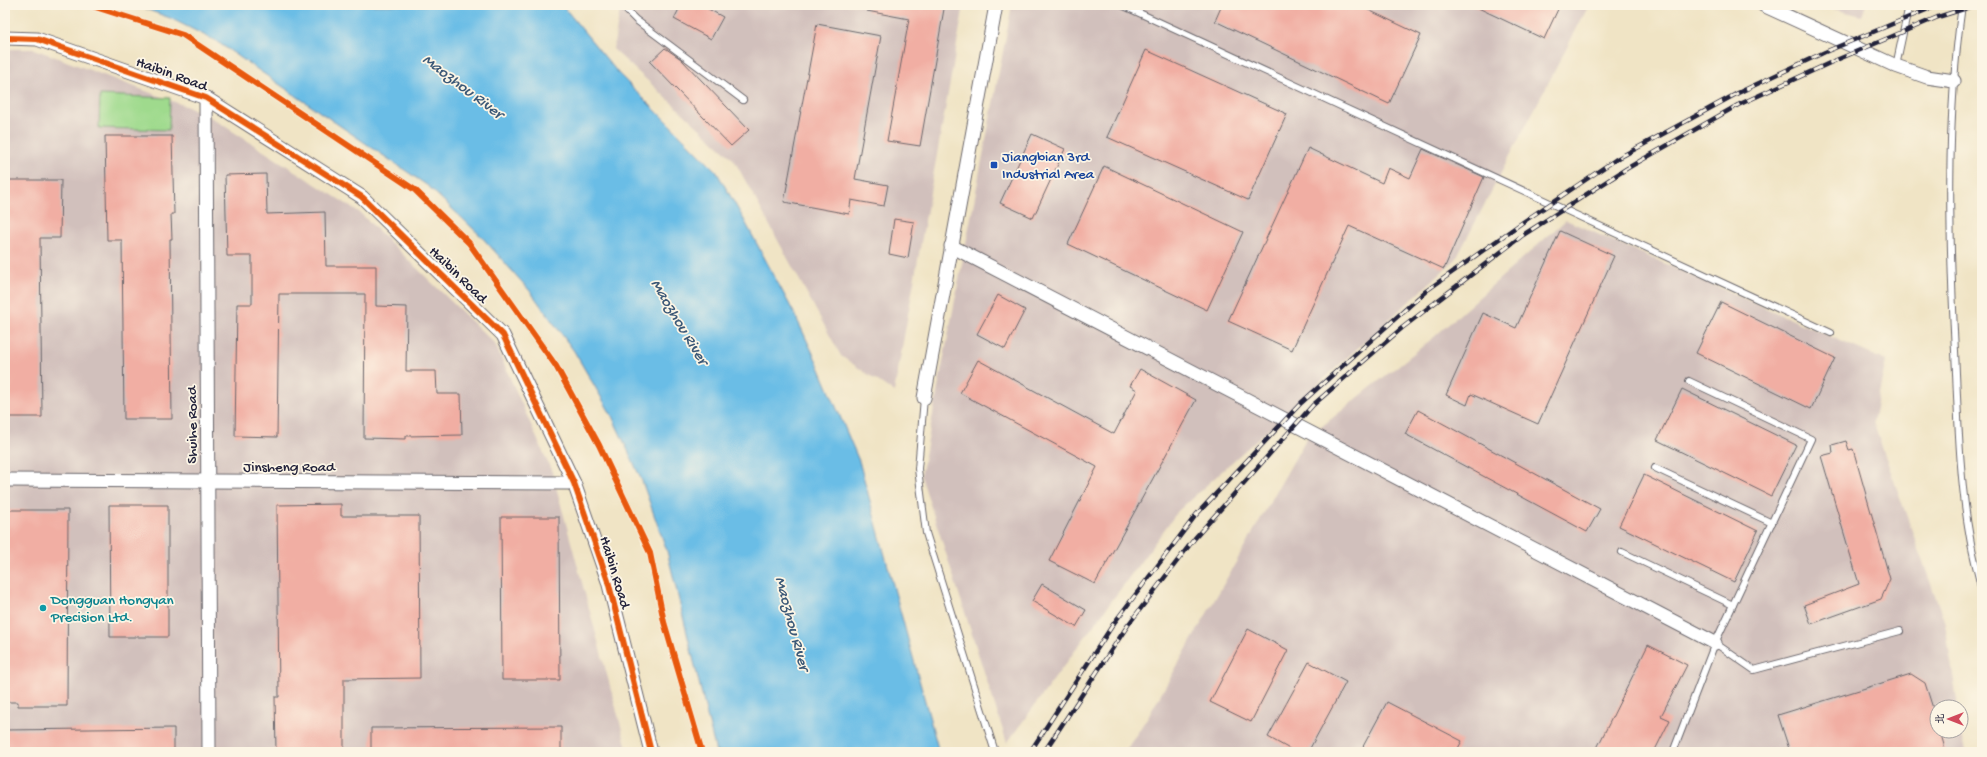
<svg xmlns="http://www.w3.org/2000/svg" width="1987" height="757" font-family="'Gochi Hand','LXGW WenKai TC',sans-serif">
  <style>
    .industrial { fill: #d1c0bc }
    .green { fill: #9fda8d; stroke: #607e64 }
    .water { fill: #6abde6; stroke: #467090 }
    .building { fill: #f1aea3 }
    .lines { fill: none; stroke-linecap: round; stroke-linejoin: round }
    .lane-casing { stroke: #6a666b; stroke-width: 8 }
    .street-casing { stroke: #6a666b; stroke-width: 15 }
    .lane { stroke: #fff; stroke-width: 6 }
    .street { stroke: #fff; stroke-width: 13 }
    .rail-casing { stroke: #22223b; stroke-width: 4.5 }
    .rail { stroke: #fcf5e5; stroke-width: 3; stroke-dasharray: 9; stroke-linecap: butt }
    .cycleway-casing { stroke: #fcf5e5; stroke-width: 8 }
    .cycleway { stroke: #e8590c; stroke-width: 6 }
    .transit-dot { fill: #1a4fb4; stroke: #fcf5e5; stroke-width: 1.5 }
    .culture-dot { fill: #0f9aa8; stroke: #fcf5e5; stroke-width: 1.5 }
    .labels { text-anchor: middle; stroke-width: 3.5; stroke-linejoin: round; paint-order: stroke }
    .street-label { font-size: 15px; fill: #22223b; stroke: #fcf5e5 }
    .transit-label { font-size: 15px; fill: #164399; stroke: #fcf5e5; text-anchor: start }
    .culture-label { font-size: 15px; fill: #0d838f; stroke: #fcf5e5; text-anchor: start }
    .water-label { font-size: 16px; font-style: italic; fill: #3b5877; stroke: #fcf5e5 }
  </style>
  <rect width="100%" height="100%" fill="#fcf5e5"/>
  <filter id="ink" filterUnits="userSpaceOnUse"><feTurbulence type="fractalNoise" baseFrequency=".025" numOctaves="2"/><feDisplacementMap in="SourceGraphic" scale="8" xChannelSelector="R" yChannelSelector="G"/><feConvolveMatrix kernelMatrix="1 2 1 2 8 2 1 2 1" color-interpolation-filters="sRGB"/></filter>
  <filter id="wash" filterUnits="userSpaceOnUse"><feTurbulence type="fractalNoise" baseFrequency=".012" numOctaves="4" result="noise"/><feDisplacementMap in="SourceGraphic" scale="16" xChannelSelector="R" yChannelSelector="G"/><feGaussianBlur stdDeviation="0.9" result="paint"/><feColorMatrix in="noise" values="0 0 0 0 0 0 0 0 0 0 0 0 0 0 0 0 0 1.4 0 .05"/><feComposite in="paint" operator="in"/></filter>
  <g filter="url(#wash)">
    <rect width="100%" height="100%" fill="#f0e4c5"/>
    <g class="industrial">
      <polygon points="621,5 964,5 894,392 841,356 734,160 613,49"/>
      <polygon points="1012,5 1589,5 1456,259 1178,511 1007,743 921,476"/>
      <polygon points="1817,5 1866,5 1862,16"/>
      <polygon points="5,49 34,49 204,113 359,212 495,344 552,472 628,752 5,752"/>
      <polygon points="1566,220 1886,361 1873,422 1945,623 1958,707 1937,707 1937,731 1961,731 1961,725 1965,752 1125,752 1152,710 1306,439 1433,338"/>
    </g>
    <polygon class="green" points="100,95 170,98 169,130 99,128"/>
    <polygon class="water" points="135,5 562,5 619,74 716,171 743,218 794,313 817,362 859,461 939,752 716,752 667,551 642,481 611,414 574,351 530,291 481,236 428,186 216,41 170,18"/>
    <g id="blocks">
      <g class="building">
        <polygon points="681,5 701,5 723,17 711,39 674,19"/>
        <polygon points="868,5 924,5 944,9 920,146 887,141 909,19 867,11"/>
        <polygon points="1222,5 1358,5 1421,35 1389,104 1215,21"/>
        <polygon points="1472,5 1560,5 1544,39"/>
        <polygon points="817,24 881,36 855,179 888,185 884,206 851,200 849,214 784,202"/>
        <polygon points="665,48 681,59 749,130 731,146 650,62"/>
        <polygon points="1146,50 1287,114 1248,200 1107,137"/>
        <polygon points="1032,134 1065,149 1033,218 1000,203"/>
        <polygon points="105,136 172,136 174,214 171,214 172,239 170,239 172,419 124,419 122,240 107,240"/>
        <polygon points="1308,148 1382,183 1388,168 1410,178 1423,149 1484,177 1444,269 1349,226 1292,350 1228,321"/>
        <polygon points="1104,166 1243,232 1207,310 1068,244"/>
        <polygon points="266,174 267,214 325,212 326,266 376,266 376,306 407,307 406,371 436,371 437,394 461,394 462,435 406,436 406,439 364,438 365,294 279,294 277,437 235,436 237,304 252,304 252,256 227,256 225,175"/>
        <polygon points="5,180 61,180 60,238 40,238 42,417 5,417"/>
        <polygon points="894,219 914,222 908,258 889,254"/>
        <polygon points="1560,231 1614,256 1538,424 1471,394 1467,405 1446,395 1483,313 1516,328"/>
        <polygon points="998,295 1025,310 1005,349 977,334"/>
        <polygon points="1721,302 1835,358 1811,409 1696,353"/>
        <polygon points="978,360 1114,434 1137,390 1130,386 1140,369 1196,400 1095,584 1049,561 1097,467 960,393"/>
        <polygon points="1682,389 1796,445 1771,496 1657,440"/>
        <polygon points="1418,410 1600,509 1587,532 1405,434"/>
        <polygon points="1846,441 1849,450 1853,449 1890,579 1881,599 1811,624 1804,605 1859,584 1821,456 1833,453 1832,445"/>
        <polygon points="1644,475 1758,531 1734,582 1619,526"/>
        <polygon points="341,504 341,516 419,516 420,678 344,679 344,751 276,752 275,697 279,697 277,505"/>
        <polygon points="109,505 168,505 168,637 110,637"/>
        <polygon points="5,510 68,510 67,706 18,706 18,702 5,702"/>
        <polygon points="501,517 559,517 560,680 502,680"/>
        <polygon points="1042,584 1086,610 1076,627 1032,601"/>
        <polygon points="1248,629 1288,650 1251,722 1210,702"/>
        <polygon points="1648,645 1687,665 1661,716 1670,720 1654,752 1595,752"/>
        <polygon points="1309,662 1346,682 1308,752 1295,752 1268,737"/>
        <polygon points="1911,674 1925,683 1937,721 1937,731 1940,731 1946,752 1790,752 1778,715"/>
        <polygon points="1387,702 1462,741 1456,752 1360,752"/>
        <polygon points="561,727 561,752 371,752 371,728"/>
        <polygon points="174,728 174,751 5,752 5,730"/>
      </g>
    </g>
  </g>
  <g filter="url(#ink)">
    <use href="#blocks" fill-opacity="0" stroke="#6a666b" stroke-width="1"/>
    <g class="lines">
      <g class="lane-casing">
        <g id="lane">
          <polyline points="621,5 636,20 743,100"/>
          <polyline points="1122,5 1831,333"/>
          <path d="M1962 5C1946 120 1949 236 1955 351 1958 413 1959 477 1970 538 1973 556 1978 573 1982 591"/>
          <polyline points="1896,66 1909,5"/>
          <polyline points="924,398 918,469 926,533 995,752"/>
          <polyline points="1655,468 1772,523"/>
          <polyline points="1622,552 1733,605"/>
          <polyline points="1715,643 1754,670 1900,631"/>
          <polyline points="1673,752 1715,643 1811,439 1689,381"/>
        </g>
      </g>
      <g class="street-casing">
        <g id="street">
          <polyline points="1763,5 1896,66 1927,77 1954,81"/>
          <polyline points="5,38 37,39 206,98 362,197 503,335 574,483 608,581 651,752"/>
          <polyline points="206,98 209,752"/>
          <polyline points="951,246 1715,643"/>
          <polyline points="924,398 996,5"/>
          <polyline points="5,480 574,483"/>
        </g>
      </g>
      <use href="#lane" class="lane"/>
      <use href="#street" class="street"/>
      <g class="rail-casing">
        <g id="rail">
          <polyline points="1030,752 1114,623 1196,515 1301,403 1426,291 1523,222 1615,160 1738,93 1825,52 1938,5"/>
          <polyline points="1044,752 1128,625 1195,538 1313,405 1402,328 1523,235 1626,169 1738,105 1834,61 1938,17 1976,5"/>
        </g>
      </g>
      <use href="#rail" class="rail"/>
      <g class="cycleway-casing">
        <g id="cycleway">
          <polyline points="89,5 183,35 415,190 469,243 556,366 599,445 650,553 664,622 702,752"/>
          <polyline points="5,38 37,39 206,98 362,197 503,335 574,483 608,581 651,752"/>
        </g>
      </g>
      <use href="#cycleway" class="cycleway"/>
    </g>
  </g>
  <rect class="transit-dot" x="990" y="161" width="8" height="8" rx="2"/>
  <circle class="culture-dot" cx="43" cy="608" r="4"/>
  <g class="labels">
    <g class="street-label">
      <text transform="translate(172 73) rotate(20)" y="5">Haibin Road</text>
      <text transform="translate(459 274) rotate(44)" y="5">Haibin Road</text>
      <text transform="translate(191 425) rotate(-90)" y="5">Shuihe Road</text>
      <text x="289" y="471">Jinsheng Road</text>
      <text transform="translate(616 572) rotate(73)" y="5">Haibin Road</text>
    </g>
    <g class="transit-label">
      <text x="1002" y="161">Jiangbian 3rd<tspan x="1002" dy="17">Industrial Area</tspan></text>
    </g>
    <g class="culture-label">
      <text x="51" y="604">Dongguan Hongyan<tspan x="51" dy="17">Precision Ltd.</tspan></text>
    </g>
    <g class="water-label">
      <text transform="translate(464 85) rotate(37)" y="6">Maozhou River</text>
      <text transform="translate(681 321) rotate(59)" y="6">Maozhou River</text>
      <text transform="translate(794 623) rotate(75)" y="6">Maozhou River</text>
    </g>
  </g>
  <rect width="1987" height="757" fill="none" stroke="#fcf5e5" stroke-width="20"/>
  <g transform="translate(1949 719) rotate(270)"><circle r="19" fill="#fcf5e5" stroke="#a5a1a1"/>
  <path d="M0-3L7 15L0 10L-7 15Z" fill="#d1495b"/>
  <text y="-6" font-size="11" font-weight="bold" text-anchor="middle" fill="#22223b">北</text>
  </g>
</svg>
